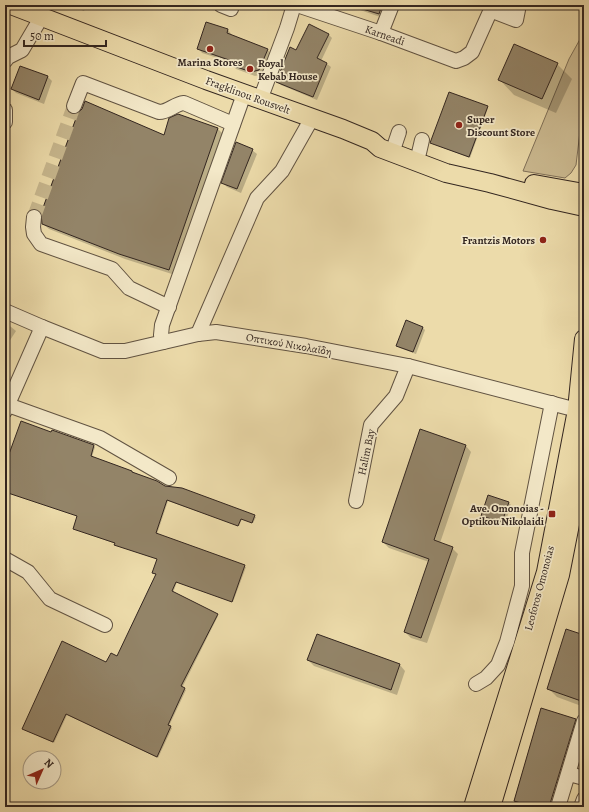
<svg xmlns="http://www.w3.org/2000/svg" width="589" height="812" font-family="Alegreya,serif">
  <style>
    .green { fill: #cdbc93; stroke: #80715a }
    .shadow { fill: #0003 }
    .building { fill: #938468; stroke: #332620 }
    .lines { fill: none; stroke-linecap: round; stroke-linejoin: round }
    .minor-tunnel { stroke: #c7b78e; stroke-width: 14; stroke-dasharray: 14 7; stroke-linecap: butt }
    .minor-casing { stroke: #615342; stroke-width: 16 }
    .major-casing { stroke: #332620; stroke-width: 20 }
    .minor { stroke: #f3e8c8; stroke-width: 14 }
    .major { stroke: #ecdbaa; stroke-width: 18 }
    .poi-dot { fill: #8f2418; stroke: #f3e8c8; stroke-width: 1.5 }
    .labels { text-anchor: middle; stroke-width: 3.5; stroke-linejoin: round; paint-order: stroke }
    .street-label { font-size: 11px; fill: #332620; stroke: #f3e8c8 }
    .poi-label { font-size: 11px; font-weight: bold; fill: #332620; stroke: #f3e8c8; text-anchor: start }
  </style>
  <rect width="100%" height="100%" fill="#ecdbaa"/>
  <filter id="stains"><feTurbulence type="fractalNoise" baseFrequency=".005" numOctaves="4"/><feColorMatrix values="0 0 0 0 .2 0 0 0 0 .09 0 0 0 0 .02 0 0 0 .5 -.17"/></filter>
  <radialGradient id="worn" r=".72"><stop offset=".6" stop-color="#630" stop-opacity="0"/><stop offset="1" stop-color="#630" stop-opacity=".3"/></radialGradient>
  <polygon class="green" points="584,32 584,98 576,165 571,173 565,178 523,171 569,59"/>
  <g class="shadow">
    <polygon points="69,5 87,5 84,11"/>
    <polygon points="346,5 387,5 383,18"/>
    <polygon points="228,30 232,35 267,49 271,54 263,74 255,76 236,69 232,65 233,63 202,53 198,48"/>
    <polygon points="328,34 332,38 321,61 327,64 331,67 317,100 281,85 277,81 297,51"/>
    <polygon points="557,64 572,79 556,113 514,95 500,80"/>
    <polygon points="20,67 48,77 52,81 44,104 16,93 12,89"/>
    <polygon points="487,107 488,108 470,158 433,144"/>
    <polygon points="218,129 223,134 175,275 125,259 49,229 43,224 164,136"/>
    <polygon points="252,150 257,154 241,193 227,187 223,183"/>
    <polygon points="5,322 16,331 5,348"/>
    <polygon points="423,328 425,330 416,354 400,348 397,345"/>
    <polygon points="52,431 94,446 95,447 92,457 132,472 165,486 256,517 253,523 242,519 239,526 168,501 157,534 246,567 233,602 177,582 173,593 218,616 182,688 186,690 169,726 172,728 158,758 67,715 54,743 25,730 107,663 117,657 157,575 153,572 158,559 117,546 116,544 75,529 78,516 5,492 5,468 52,433"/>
    <polygon points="421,431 466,446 471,452 440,543 452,548 458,554 427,643 411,638 405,632 429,562 389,548 383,542"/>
    <polygon points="508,502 511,505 505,524 485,518 483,516"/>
    <polygon points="584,565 584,590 579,584"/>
    <polygon points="317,635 400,665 405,671 397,695 314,666 308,660"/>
    <polygon points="584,636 584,707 557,697 549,689"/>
    <polygon points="542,709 575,720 583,729 559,807 549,807 575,724 573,724 547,807 512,807"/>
  </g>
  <g class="building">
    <polygon points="356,5 382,5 379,14 356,7"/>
    <polygon points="206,22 228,29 227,33 268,49 259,70 251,72 231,65 232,61 197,49"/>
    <polygon points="309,24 329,34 317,58 327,63 313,97 276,82 290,47 296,50"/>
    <polygon points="514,44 558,63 542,99 498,80"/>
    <polygon points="20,66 48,76 39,100 11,89"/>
    <polygon points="449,92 488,106 469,157 430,143"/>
    <polygon points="85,101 164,135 169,118 178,114 218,128 169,270 119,254 42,224 41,213 78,113 82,109"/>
    <polygon points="236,142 253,149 237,189 221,183"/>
    <polygon points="406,320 423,327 413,352 396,346"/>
    <polygon points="21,421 51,432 52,430 94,445 91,456 132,471 132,472 157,481 165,486 182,488 255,515 252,523 241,519 238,526 167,500 156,533 245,565 232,602 176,582 172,591 218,614 181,686 185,688 168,725 171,726 157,757 66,714 53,742 22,729 62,641 106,662 111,653 117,656 156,574 152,573 157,559 114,545 115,543 73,529 77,516 5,492 5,465"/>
    <polygon points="420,429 466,445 434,540 453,547 421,638 404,632 429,559 382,542"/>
    <polygon points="488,495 509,502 502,522 481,516"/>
    <polygon points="566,629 584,635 584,702 547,689"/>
    <polygon points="317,634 400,664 391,690 307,660"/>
    <polygon points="541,708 576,719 549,807 534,807 514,801"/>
  </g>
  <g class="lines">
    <polyline class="minor-tunnel" points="34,217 74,106"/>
    <g class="minor-casing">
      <g id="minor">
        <polyline points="221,5 231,9"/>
        <polyline points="297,5 381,33 456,61 464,58 472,52 493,5"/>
        <polyline points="490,10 516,20 518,10 508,5"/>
        <polyline points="381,33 392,5"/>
        <polyline points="5,61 8,57 22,50 42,16"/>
        <polyline points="260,100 287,28 294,5"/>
        <path d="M74 106 83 83 159 112C169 112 174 104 184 103L233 124"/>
        <polyline points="5,110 5,122"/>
        <polyline points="395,144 399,132"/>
        <polyline points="419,153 422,140"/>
        <polyline points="34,217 33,227 34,234 41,244 112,269 129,288 169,307"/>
        <polyline points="5,311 42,327 102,351 125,351 198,334 216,332 306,346 408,366 577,410"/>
        <polyline points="198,334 257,198 282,171 312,118"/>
        <polyline points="163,342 161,335 162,325 244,94"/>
        <polyline points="8,405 100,438 169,478"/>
        <polyline points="5,411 42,327"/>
        <polyline points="356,501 371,425 396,396 408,366"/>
        <polyline points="5,559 28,572 50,599 105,625"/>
        <polyline points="476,684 486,678 498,665 507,642 522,586 522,553 552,403"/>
        <polyline points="569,774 584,778"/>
        <polyline points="558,807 584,721"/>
        <polyline points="581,807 584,799"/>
      </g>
    </g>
    <g class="major-casing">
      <g id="major">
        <polyline points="11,5 206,80 343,129 372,141 380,148 446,173 490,183 552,200 584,207"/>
        <polyline points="534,184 584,193"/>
        <polyline points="473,807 546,572 577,410 584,339"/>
        <polyline points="491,807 560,575 584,453"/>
      </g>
    </g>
    <use href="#minor" class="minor"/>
    <use href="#major" class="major"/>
  </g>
  <g class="poi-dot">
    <circle cx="210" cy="49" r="4"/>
    <circle cx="250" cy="69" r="4"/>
    <circle cx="459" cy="125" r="4"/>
    <circle cx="543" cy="240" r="4"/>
    <rect x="548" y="510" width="8" height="8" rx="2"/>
  </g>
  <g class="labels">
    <g class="street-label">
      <text transform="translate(385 35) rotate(19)" y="4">Karneadi</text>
      <text transform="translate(248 95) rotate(20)" y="4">Fragklinou Rousvelt</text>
      <text transform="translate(289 344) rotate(10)" y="4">Οπτικού Νικολαΐδη</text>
      <text transform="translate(366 452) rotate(-78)" y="4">Halim Bay</text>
      <text transform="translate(539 588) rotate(-75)" y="4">Leoforos Omonoias</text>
    </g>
    <g class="poi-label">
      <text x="210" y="66" text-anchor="middle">Marina Stores</text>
      <text x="258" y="67">Royal<tspan x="258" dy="13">Kebab House</tspan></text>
      <text x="467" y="123">Super<tspan x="467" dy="13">Discount Store</tspan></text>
      <text x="535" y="244" text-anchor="end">Frantzis Motors</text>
      <text x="544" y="512" text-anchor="end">Ave. Omonoias -<tspan x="544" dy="13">Optikou Nikolaidi</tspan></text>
    </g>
  </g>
  <rect width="589" height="812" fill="none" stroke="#ecdbaa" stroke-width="20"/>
  <rect x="6" y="6" width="577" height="800" fill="none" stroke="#332620" stroke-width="2"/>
  <rect x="10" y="10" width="569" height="792" fill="none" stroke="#332620"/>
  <g transform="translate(42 770) rotate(45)"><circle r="19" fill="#f3e8c8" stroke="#a69a85"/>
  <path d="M0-3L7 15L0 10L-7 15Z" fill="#8f2418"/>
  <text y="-6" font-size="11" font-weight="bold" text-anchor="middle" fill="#332620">N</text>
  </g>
  <path d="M24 40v6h82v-6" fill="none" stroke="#332620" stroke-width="2"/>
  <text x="30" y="40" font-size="12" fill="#332620" stroke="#f3e8c8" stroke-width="3" paint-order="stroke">50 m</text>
  <rect width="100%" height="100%" filter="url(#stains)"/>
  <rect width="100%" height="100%" fill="url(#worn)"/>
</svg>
